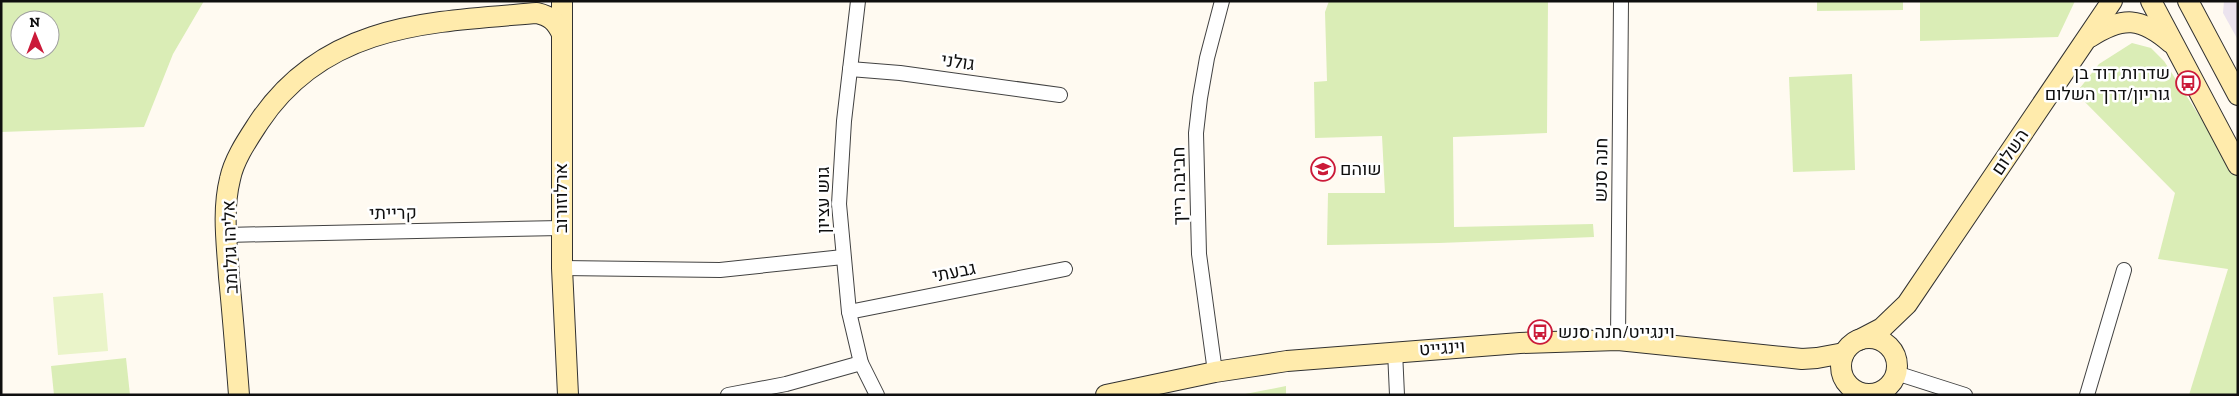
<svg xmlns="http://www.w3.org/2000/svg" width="2239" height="396" font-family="'Zilla Slab',Heebo,serif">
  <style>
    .industrial { fill: #ebe3ee }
    .green { fill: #daedb6; fill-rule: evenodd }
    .pitch { fill: #eaf4c9 }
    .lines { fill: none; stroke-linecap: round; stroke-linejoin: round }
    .street-casing { stroke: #424242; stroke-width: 16 }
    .secondary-casing { stroke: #313131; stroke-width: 22 }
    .street { stroke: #fff; stroke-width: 14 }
    .secondary { stroke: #ffebac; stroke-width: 20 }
    .labels { text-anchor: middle; stroke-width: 5; stroke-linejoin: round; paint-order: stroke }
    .street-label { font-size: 18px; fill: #0f0f0f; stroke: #fff }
    .poi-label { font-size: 18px; fill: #0f0f0f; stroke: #fff; text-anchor: start }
  </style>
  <rect width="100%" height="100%" fill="#fffaf1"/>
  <polygon class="industrial" points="2224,1 2238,1 2238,40 2223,13"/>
  <g class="green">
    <path d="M1 1H204L173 54 144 127 1 132ZM20 20H50V50H20Z"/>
    <polygon points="1329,1 1548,1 1547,133 1453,137 1454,227 1593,224 1594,237 1439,243 1327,245 1328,193 1385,193 1382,136 1315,138 1314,82 1327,81 1325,12"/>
    <polygon points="1817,1 1903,1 1903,10 1817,11"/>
    <polygon points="1920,1 2075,1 2058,37 1920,41"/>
    <polygon points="2132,43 2151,48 2164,61 2238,176 2238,395 2189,395 2228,269 2158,259 2175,193 2076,93 2099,64"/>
    <polygon points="1852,74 1855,170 1793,172 1789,77"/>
    <polygon points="126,358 130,395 54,395 51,366"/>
    <polygon points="1286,386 1286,395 1240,395"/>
  </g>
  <polygon class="pitch" points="103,293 108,351 58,355 53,297"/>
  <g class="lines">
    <g class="street-casing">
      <g id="street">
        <polyline points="858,1 844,121 839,204 849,312 861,363 877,395"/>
        <polyline points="850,69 900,73 1060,95"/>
        <polyline points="226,235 561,228"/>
        <polyline points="562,268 720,270 843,257"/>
        <polyline points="849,312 1065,269"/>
        <polyline points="1618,340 1621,1"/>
        <polyline points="1395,351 1397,395"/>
        <polyline points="1215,372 1199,254 1196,133 1200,98 1207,58 1222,1"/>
        <polyline points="1896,373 1965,395"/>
        <polyline points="728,395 786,384 861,363"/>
        <polyline points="2087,395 2124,270"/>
      </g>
    </g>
    <g class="secondary-casing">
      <g id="secondary">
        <polyline points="562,1 562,268 568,395"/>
        <polyline points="2151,1 2238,165"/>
        <polyline points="2188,1 2238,95"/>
        <path d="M2090 37C2123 16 2141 17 2171 43"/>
        <circle cx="1869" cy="366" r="28"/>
        <polyline points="1859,340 1882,328 1907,304 2112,1"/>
        <path d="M239 395C236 356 233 317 229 277 227 245 222 211 230 179 234 159 248 139 259 122 325 23 430 22 537 13 550 16 556 21 562 34"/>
        <polyline points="1106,395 1215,372 1287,361 1520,343 1618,340 1802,359 1817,358 1844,353"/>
      </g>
    </g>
    <use href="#street" class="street"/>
    <use href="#secondary" class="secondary"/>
  </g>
  <defs>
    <g id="bus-ring" transform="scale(1.25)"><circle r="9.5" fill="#fff" stroke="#cb1a39" stroke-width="1.5"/><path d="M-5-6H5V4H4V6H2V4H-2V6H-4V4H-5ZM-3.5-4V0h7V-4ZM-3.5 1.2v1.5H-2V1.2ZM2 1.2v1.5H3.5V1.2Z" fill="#cb1a39"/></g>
    <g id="school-ring" transform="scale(1.25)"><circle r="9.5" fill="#fff" stroke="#cb1a39" stroke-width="1.5"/><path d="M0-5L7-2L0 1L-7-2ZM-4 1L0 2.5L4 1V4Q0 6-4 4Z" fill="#cb1a39"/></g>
  </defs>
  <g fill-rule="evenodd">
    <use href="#bus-ring" x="2188" y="83"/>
    <use href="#school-ring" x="1323" y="169"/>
    <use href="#bus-ring" x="1540" y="332"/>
  </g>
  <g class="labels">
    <g class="street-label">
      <text transform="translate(958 62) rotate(8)" y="6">גולני</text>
      <text transform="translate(2010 152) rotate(-56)" y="6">השלום</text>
      <text transform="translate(1601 170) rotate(-89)" y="6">חנה סנש</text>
      <text transform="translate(1179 186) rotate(-91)" y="6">חביבה רייך</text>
      <text transform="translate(561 198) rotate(-90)" y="6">ארלוזורוב</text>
      <text transform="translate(823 200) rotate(-90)" y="6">גוש עציון</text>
      <text transform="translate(393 213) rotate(-1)" y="6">קרייתי</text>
      <text transform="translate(230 247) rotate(-92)" y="6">אליהו גולומב</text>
      <text transform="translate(954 272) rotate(-11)" y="6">גבעתי</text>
      <text transform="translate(1442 348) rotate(-4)" y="6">וינגייט</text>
    </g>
    <g class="poi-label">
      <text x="2170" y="79" text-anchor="end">שדרות דוד בן<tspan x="2170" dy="21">גוריון/דרך השלום</tspan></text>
      <text x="1340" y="175">שוהם</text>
      <text x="1558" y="338">וינגייט/חנה סנש</text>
    </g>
  </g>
  <rect width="2239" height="396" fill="none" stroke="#0f0f0f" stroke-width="5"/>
  <g transform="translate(35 35) rotate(359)"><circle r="24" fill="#ffffff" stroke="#9f9f9f"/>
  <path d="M0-4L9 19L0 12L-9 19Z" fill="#cb1a39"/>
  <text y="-8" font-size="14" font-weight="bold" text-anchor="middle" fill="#0f0f0f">N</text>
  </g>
</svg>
